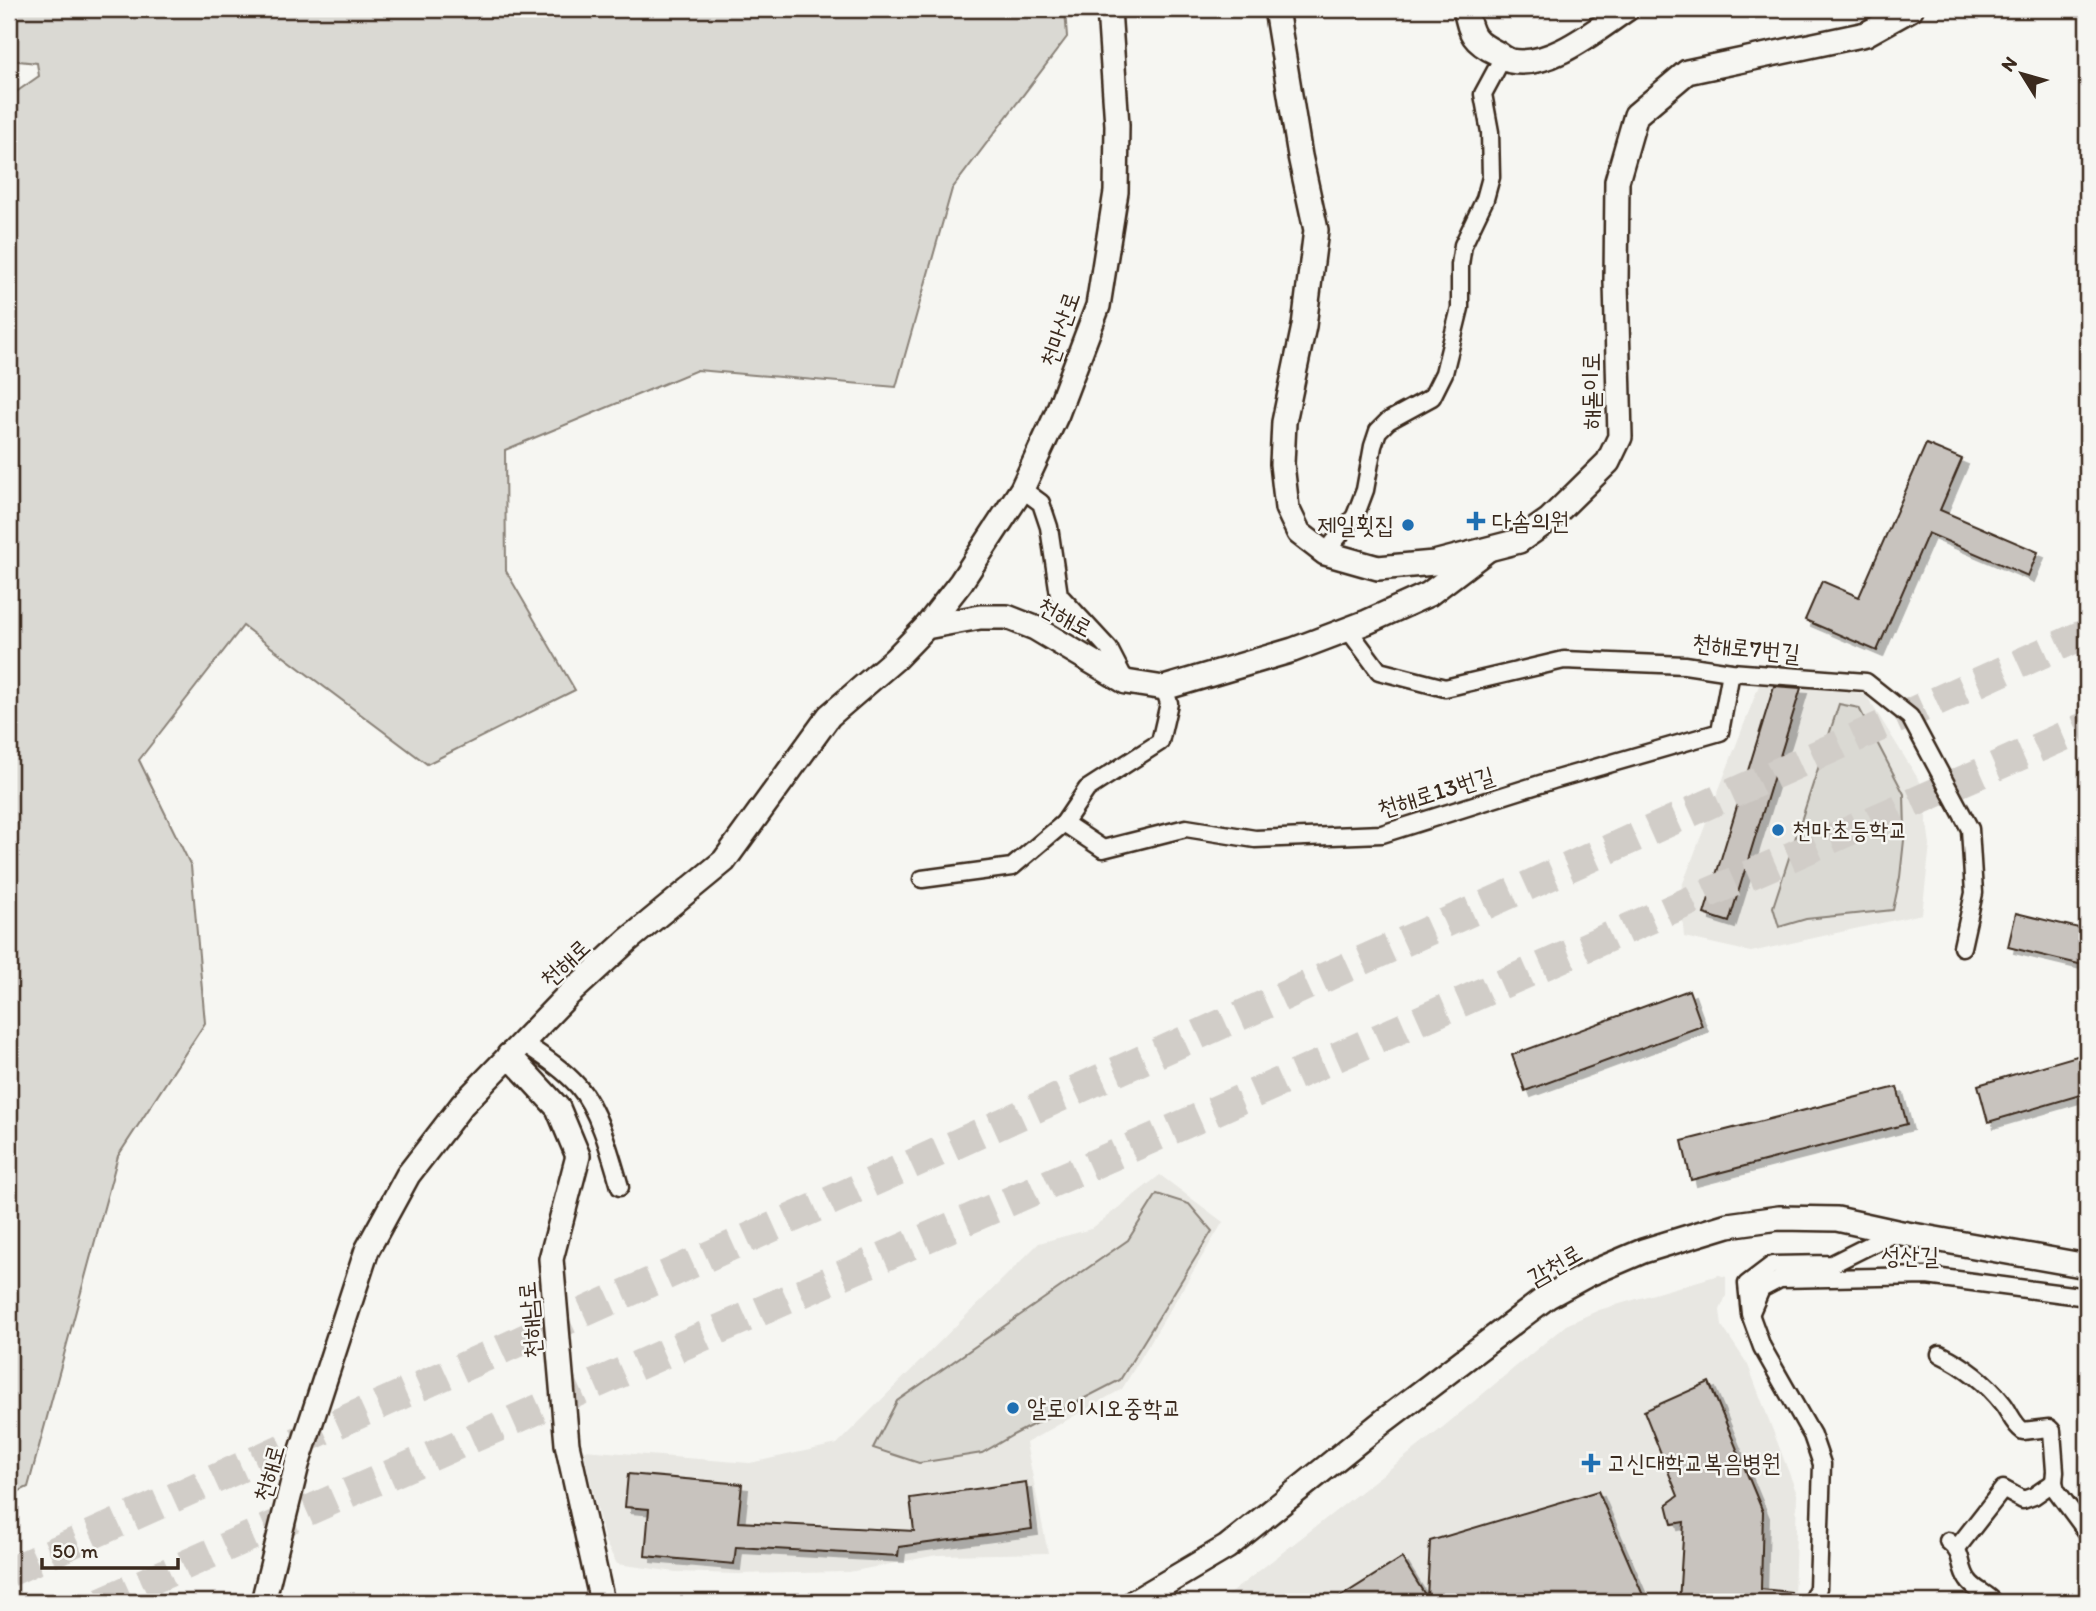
<svg xmlns="http://www.w3.org/2000/svg" width="2096" height="1611" font-family="Itim,'Poor Story',sans-serif">
  <style>
    .built { fill: #e8e7e2 }
    .green { fill: #dad9d3; stroke: #8a8278; stroke-width: 2 }
    .building { fill: #c8c3be; stroke: #3b2a1e; stroke-width: 2; filter: url(#shadow) }
    .lines { fill: none; stroke-linecap: round; stroke-linejoin: round }
    .highway-tunnel { stroke: #d1cdc8; stroke-width: 30; stroke-dasharray: 30 15; stroke-linecap: butt }
    .street-casing { stroke: #3b2a1e; stroke-width: 21 }
    .secondary-casing { stroke: #3b2a1e; stroke-width: 28 }
    .street { stroke: #f6f6f2; stroke-width: 16 }
    .secondary { stroke: #f6f6f2; stroke-width: 23 }
    .poi-dot { fill: #1f6fb2; stroke: #f6f6f2; stroke-width: 2.5 }
    .labels { text-anchor: middle; stroke-width: 5; stroke-linejoin: round; paint-order: stroke }
    .street-label { font-size: 24px; fill: #3b2a1e; stroke: #f6f6f2 }
    .poi-label { font-size: 24px; fill: #3b2a1e; stroke: #f6f6f2; text-anchor: start }
  </style>
  <defs>
    <filter id="shadow"><feDropShadow dx="6" dy="6" stdDeviation="0" flood-color="#0004"/></filter>
  </defs>
  <rect width="100%" height="100%" fill="#f6f6f2"/>
  <filter id="ink" filterUnits="userSpaceOnUse"><feTurbulence type="fractalNoise" baseFrequency=".0143" numOctaves="2"/><feDisplacementMap in="SourceGraphic" scale="14" xChannelSelector="R" yChannelSelector="G"/><feConvolveMatrix kernelMatrix="1 2 1 2 8 2 1 2 1" color-interpolation-filters="sRGB"/></filter>
  <g filter="url(#ink)">
    <g class="built">
      <polygon points="1761,680 1810,682 1866,695 1922,785 1930,845 1922,914 1751,952 1684,937 1680,891"/>
      <polygon points="1160,1175 1223,1222 1122,1389 1026,1443 1048,1553 937,1555 849,1572 736,1574 676,1572 617,1564 605,1542 583,1450 750,1463 837,1444 1039,1243 1091,1229"/>
      <polygon points="1719,1275 1726,1277 1726,1296 1720,1310 1722,1326 1748,1365 1797,1494 1794,1602 1219,1602 1437,1432 1566,1325 1599,1310"/>
    </g>
    <g class="green">
      <polygon points="9,9 1065,9 1067,37 952,189 896,387 697,370 505,450 506,571 575,690 427,764 243,626 139,760 191,866 205,1023 118,1156 28,1487 9,1496 9,97 39,76 37,63 9,60"/>
      <polygon points="1839,704 1859,708 1904,794 1905,831 1900,877 1893,910 1806,919 1779,927 1773,907"/>
      <polygon points="1157,1194 1189,1204 1212,1231 1120,1380 1013,1435 982,1453 919,1463 873,1448 897,1401 1128,1240"/>
    </g>
    <g class="building">
      <polygon points="1926,444 1962,459 1940,510 2038,552 2028,576 1928,533 1877,651 1805,620 1822,581 1859,597"/>
      <polygon points="1774,686 1801,688 1729,922 1704,914"/>
      <polygon points="2016,913 2087,930 2087,966 2008,947"/>
      <polygon points="1689,990 1702,1026 1525,1091 1512,1055"/>
      <polygon points="2087,1053 2087,1093 1988,1122 1978,1085"/>
      <polygon points="1897,1087 1907,1124 1691,1180 1682,1141"/>
      <polygon points="1709,1382 1763,1512 1761,1589 1791,1592 1791,1602 1679,1602 1684,1522 1672,1524 1667,1504 1678,1496 1644,1411"/>
      <polygon points="628,1474 742,1484 738,1522 914,1531 910,1498 1026,1482 1032,1529 899,1547 898,1556 736,1547 734,1564 645,1556 649,1509 625,1507"/>
      <polygon points="1598,1491 1646,1602 1467,1602 1463,1596 1454,1602 1332,1602 1402,1558 1427,1598 1430,1541"/>
    </g>
    <g class="lines">
      <g class="highway-tunnel">
        <polyline points="9,1572 2087,633"/>
        <polyline points="101,1602 2087,726"/>
      </g>
      <g class="street-casing">
        <g id="street">
          <polyline points="1022,489 1041,503 1049,527 1059,595 1109,649 1126,682"/>
          <polyline points="1325,553 1355,516 1359,506 1365,490 1373,446 1378,431 1388,421 1432,397 1444,373 1460,308 1460,265 1463,245 1485,199 1491,177 1490,132 1483,94 1503,57"/>
          <polyline points="1347,628 1379,671 1445,688 1564,660 1685,665 1731,672 1866,682 1910,717 1970,829 1974,893 1962,947"/>
          <polyline points="1064,823 1103,849 1186,828 1255,839 1382,834 1553,780 1720,732 1731,672"/>
          <polyline points="922,879 1012,867 1064,823 1087,789 1160,742 1169,703 1164,688"/>
          <path d="M522 1042C541 1055 562 1068 578 1086 599 1110 611 1156 620 1187"/>
          <polyline points="1751,1312 1761,1289 1780,1279 1927,1276 2087,1297"/>
          <path d="M1940 1354C1965 1366 1986 1382 2003 1404 2010 1413 2013 1424 2023 1431L2049 1428 2052 1431 2055 1471 2054 1482 2056 1490 2087 1532"/>
          <path d="M1948 1541C1965 1554 1958 1566 1968 1580 1974 1590 1987 1593 1994 1602"/>
          <polyline points="1957,1548 2003,1489 2023,1500 2034,1496 2054,1482"/>
          <polyline points="1811,1602 1818,1588 1822,1464 1812,1435 1762,1347 1750,1314 1747,1284 1772,1265 1832,1264 1896,1232"/>
        </g>
      </g>
      <g class="secondary-casing">
        <g id="secondary">
          <polyline points="1276,9 1300,156 1316,230 1304,326 1284,422 1282,464 1287,508 1299,533 1325,553 1378,568 1434,563 1519,541 1549,520 1608,462 1620,437 1616,282 1617,181 1636,115 1687,72 1866,34 1911,9"/>
          <path d="M1465 9C1471 34 1472 41 1497 53 1501 56 1507 60 1511 61 1550 69 1597 29 1627 9"/>
          <polyline points="926,627 961,582 1022,489 1057,414 1098,306 1116,192 1117,125 1109,9"/>
          <polyline points="509,1055 558,1108 578,1156 551,1259 567,1444 602,1602"/>
          <polyline points="263,1602 297,1465 367,1250 408,1175 462,1105 568,995 628,940 724,861 829,716 895,659 926,627 980,617 1007,617 1035,628 1126,682 1164,688 1293,650 1367,622 1429,594 1487,550"/>
          <polyline points="1134,1602 1227,1547 1385,1420 1547,1297 1589,1274 1643,1251 1728,1225 1779,1218 1837,1219 1896,1232 2087,1266"/>
        </g>
      </g>
      <use href="#street" class="street"/>
      <use href="#secondary" class="secondary"/>
    </g>
  </g>
  <g class="poi-dot">
    <path d="M1472.5 510.5h7v7h7v7h-7v7h-7v-7h-7v-7h7z"/>
    <circle cx="1408" cy="525" r="7"/>
    <circle cx="1778" cy="830" r="7"/>
    <circle cx="1013" cy="1408" r="7"/>
    <path d="M1587.5 1452.5h7v7h7v7h-7v7h-7v-7h-7v-7h7z"/>
  </g>
  <g class="labels">
    <g class="street-label">
      <text transform="translate(1060 329) rotate(-71)" y="8">천마산로</text>
      <text transform="translate(1591 391) rotate(-90)" y="8">해돋이로</text>
      <text transform="translate(1065 617) rotate(28)" y="8">천해로</text>
      <text transform="translate(1746 648) rotate(6)" y="8">천해로7번길</text>
      <text transform="translate(1436 792) rotate(-17)" y="8">천해로13번길</text>
      <text transform="translate(565 963) rotate(-43)" y="8">천해로</text>
      <text x="1910" y="1264">성산길</text>
      <text transform="translate(1555 1265) rotate(-30)" y="8">감천로</text>
      <text transform="translate(530 1320) rotate(-95)" y="8">천해남로</text>
      <text transform="translate(269 1473) rotate(-74)" y="8">천해로</text>
    </g>
    <g class="poi-label">
      <text x="1492" y="529">다솜의원</text>
      <text x="1394" y="533" text-anchor="end">제일횟집</text>
      <text x="1792" y="838">천마초등학교</text>
      <text x="1027" y="1416">알로이시오중학교</text>
      <text x="1607" y="1471">고신대학교복음병원</text>
    </g>
  </g>
  <rect width="2096" height="1611" fill="none" stroke="#f6f6f2" stroke-width="35"/>
  <rect x="18" y="18" width="2061" height="1576" fill="none" stroke="#3b2a1e" stroke-width="2.5" filter="url(#ink)"/>
  <g transform="translate(2022 74) rotate(307)" stroke="#f6f6f2" stroke-width="5" paint-order="stroke">
  <path d="M0-5L12 26L0 18L-12 26Z" fill="#3b2a1e"/>
  <text y="-10" font-size="19" font-weight="bold" text-anchor="middle" fill="#3b2a1e">N</text>
  </g>
  <path d="M42 1558v10h136v-10" fill="none" stroke="#3b2a1e" stroke-width="3.5"/>
  <text x="52" y="1558" font-size="21" fill="#3b2a1e" stroke="#f6f6f2" stroke-width="5" paint-order="stroke">50 m</text>
</svg>
